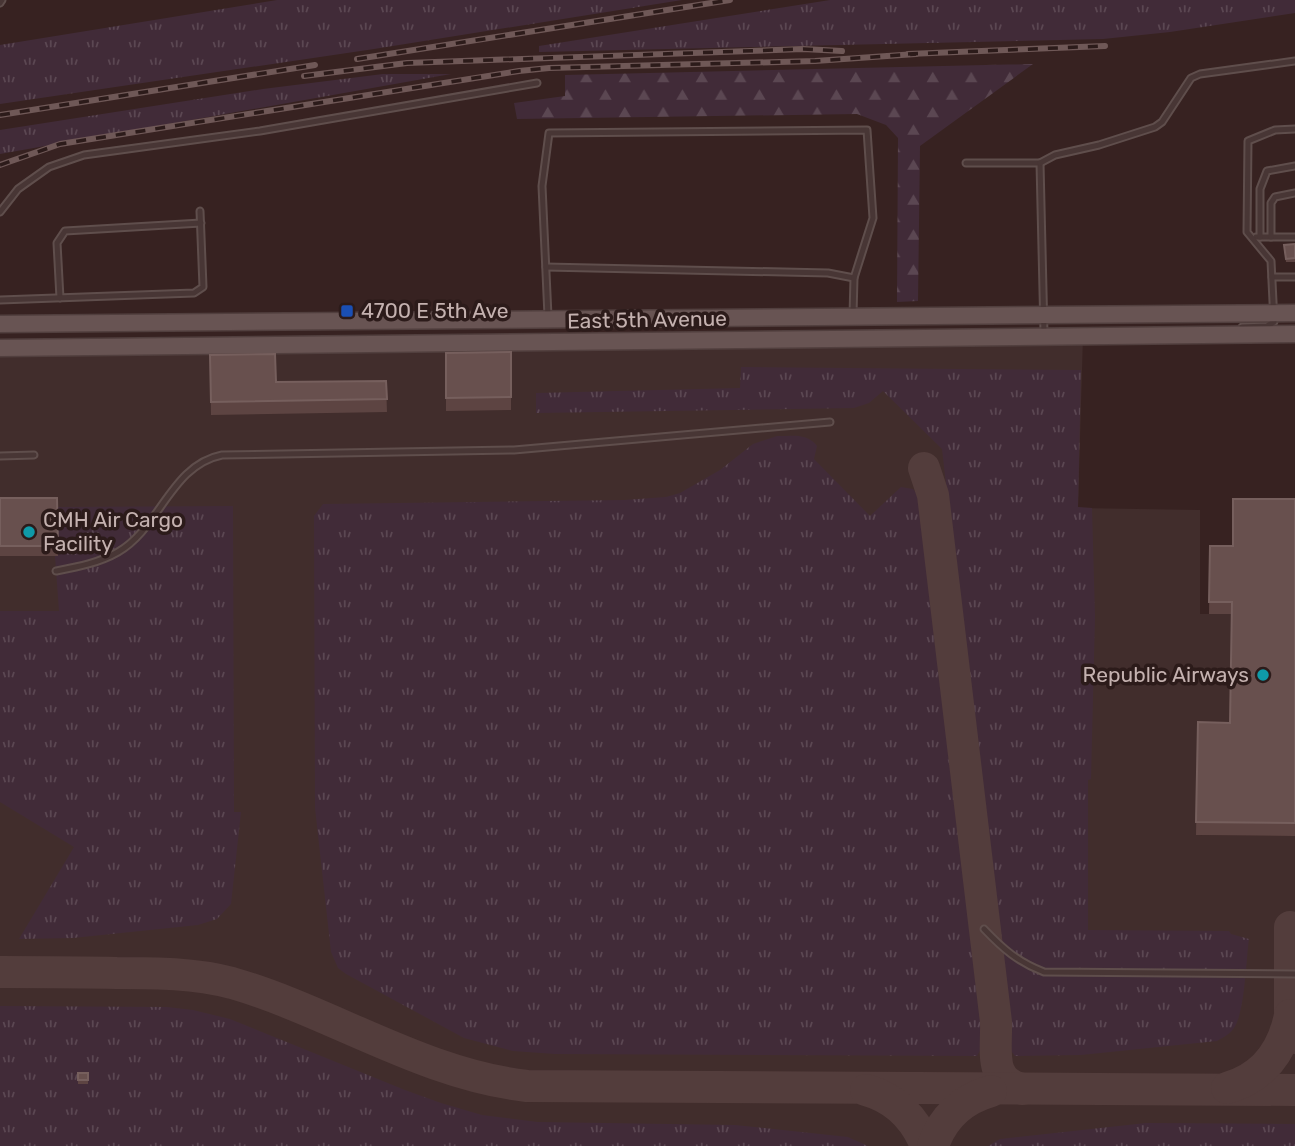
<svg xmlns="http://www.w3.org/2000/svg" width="1295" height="1146" font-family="Rubik,sans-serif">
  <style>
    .airport { fill: #412d2c }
    .grass { fill: url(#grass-tufts) }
    .forest { fill: url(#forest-firs) }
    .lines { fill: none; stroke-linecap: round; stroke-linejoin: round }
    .taxiway { stroke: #533d3c; stroke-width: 32 }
    .lane-casing { stroke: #5f4e4c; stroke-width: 9 }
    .primary-casing { stroke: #513f3e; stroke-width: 19 }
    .lane { stroke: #483635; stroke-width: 5 }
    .primary { stroke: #685453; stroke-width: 16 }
    .rail-casing { stroke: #6f5857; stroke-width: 6 }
    .rail { stroke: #2c1b1a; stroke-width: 3.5; stroke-dasharray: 10; stroke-linecap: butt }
    .wall { fill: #5d4442 }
    .building { fill: #68504e; stroke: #765f5d; stroke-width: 2 }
    .transit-dot { fill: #1a4fb4; stroke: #2c1b1a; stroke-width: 2.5 }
    .culture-dot { fill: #0f9aa8; stroke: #2c1b1a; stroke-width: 2.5 }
    .labels { text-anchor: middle; stroke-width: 7; stroke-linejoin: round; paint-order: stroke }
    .poi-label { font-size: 21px; fill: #c4b1af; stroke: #2c1b1a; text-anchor: start }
    .street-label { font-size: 21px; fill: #c4b1af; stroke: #2c1b1a }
  </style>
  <defs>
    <pattern id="grass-tufts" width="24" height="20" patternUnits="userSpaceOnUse" patternTransform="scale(1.75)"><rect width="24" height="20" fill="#412b38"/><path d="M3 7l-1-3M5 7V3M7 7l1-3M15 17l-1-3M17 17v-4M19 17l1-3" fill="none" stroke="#5b4752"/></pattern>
    <pattern id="forest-firs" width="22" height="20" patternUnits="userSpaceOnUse" patternTransform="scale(1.75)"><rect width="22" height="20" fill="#412b38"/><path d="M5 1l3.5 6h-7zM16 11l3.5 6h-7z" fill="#5b4752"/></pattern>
  </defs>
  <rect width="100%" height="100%" fill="#372221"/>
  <polygon class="airport" points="1083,336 1078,508 1200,510 1200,614 1232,614 1230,736 1196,835 1295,836 1295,1146 0,1146 0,348"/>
  <g class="grass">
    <polygon points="277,0 682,0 374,49 0,104 0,45"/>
    <polygon points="830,0 1295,0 1295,13 1170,32 1103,39 539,52 539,46"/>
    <polygon points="383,74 451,74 0,154 0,130 263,89"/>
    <path d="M741 367 1081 370 1078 507 1092 508 1095 617 1091 779 1088 780V930L1229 931 1231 934 1249 939C1246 960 1245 1012 1234 1028 1230 1034 1224 1037 1217 1041L1081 1055 1015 1056 1011 1051 942 449 883 391 869 403 854 408 536 413V393L740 388Z"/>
    <path d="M777 436C792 436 808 433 817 446L814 459 870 516 901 487 913 489 919 496 983 1045 977 1056 555 1054 513 1051 464 1038 346 974 338 968 331 952 315 808 314 516 323 504 624 500 666 497 680 493 720 470 753 444Z"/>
    <polygon points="233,506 234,812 241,812 231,904 217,919 198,925 73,938 19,939 74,847 0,802 0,611 59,611 55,556 57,507"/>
    <polygon points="0,1006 167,1007 193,1010 230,1019 405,1090 441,1103 482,1115 538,1122 735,1125 848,1137 868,1146 0,1146"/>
    <polygon points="1146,1123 1295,1124 1295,1146 988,1146 1000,1139"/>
  </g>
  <polygon class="forest" points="1033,64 920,146 918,301 897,302 898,138 886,125 857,114 517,119 514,103 565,96 565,75"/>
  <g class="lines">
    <g class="taxiway">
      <path d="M924 468 933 495 996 1022C997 1050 988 1082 1023 1089"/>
      <polyline points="1290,927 1290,1015 1295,1038"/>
      <path d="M0 972C39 972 78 972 117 973 156 973 194 973 232 983 332 1012 422 1074 527 1086L1295 1090"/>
      <path d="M1227 1088C1263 1078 1283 1051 1290 1015"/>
      <path d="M866 1090C895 1098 915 1118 926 1146"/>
      <path d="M933 1146C942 1118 963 1099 991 1091"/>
    </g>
    <g class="lane-casing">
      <g id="lane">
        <polyline points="0,3 2,0"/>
        <polyline points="966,163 1040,163 1044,333"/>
        <polyline points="1040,163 1055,155 1099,145 1155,127 1162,122 1191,78 1200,74 1295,61"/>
        <polyline points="0,212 18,189 49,167 84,155 260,131 537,83"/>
        <polyline points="1256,237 1295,237"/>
        <polyline points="1260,237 1260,189 1267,171 1295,166"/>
        <polyline points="1271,237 1271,203 1275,197 1295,193"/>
        <polyline points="546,267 828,273 854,278"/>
        <polyline points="1272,277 1295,277"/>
        <polyline points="60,298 57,243 65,231 201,223"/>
        <polyline points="0,300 194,293 203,287 200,211"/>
        <polyline points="548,316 542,186 549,133 867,130 873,218 854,278 853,315"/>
        <polyline points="1242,327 1267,326 1274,322 1271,261 1247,232 1248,141 1275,130 1295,129"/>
        <polyline points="0,456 34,455"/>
        <path d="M56 571C77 567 99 563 118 552 160 528 171 465 222 455L514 450 830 422"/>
        <path d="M984 929C1003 949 1018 962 1044 972L1295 974"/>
      </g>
    </g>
    <g class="primary-casing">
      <g id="primary">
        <polyline points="0,324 1295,313"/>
        <polyline points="0,348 1295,334"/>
      </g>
    </g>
    <use href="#lane" class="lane"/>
    <use href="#primary" class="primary"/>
    <g class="rail-casing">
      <g id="rail">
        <polyline points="908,54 1105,46"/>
        <polyline points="357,59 730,0"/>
        <polyline points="304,76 407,63 803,49 842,51"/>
        <polyline points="0,115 315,65"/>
        <polyline points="0,165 60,144 519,71 549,68 815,61 916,54"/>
      </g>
    </g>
    <use href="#rail" class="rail"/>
  </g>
  <g class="wall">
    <polygon points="1295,244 1295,262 1286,262 1284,248"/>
    <polygon points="511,352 511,410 446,411 446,353"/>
    <polygon points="210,355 276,382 386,381 387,412 211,415"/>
    <polygon points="0,498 57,498 58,556 0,556"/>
    <polygon points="1295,499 1295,836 1196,835 1198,722 1230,723 1232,614 1209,614 1210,546 1233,546"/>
    <rect x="78" y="1073" width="10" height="11"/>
  </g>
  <g class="building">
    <polygon points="1295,244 1295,258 1286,259 1284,245"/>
    <polygon points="511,352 511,397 446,398 446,353"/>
    <polygon points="275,354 276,382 386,381 387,399 211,402 210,355"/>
    <polygon points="0,498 57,498 58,546 0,546"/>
    <polygon points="1233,499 1295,499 1295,823 1196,822 1198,722 1230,723 1232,602 1209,602 1210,546 1233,546"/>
    <rect x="78" y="1073" width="10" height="7"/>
  </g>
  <rect class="transit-dot" x="340" y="304" width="14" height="14" rx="3.5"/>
  <g class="culture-dot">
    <circle cx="29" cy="532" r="7"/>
    <circle cx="1263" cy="675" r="7"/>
  </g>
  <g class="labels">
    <g class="poi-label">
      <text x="361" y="318">4700 E 5th Ave</text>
      <text x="43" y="527">CMH Air Cargo<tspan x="43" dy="24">Facility</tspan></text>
      <text x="1249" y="682" text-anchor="end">Republic Airways</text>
    </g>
    <g class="street-label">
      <text transform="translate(647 320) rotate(-1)" y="7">East 5th Avenue</text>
    </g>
  </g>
</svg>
